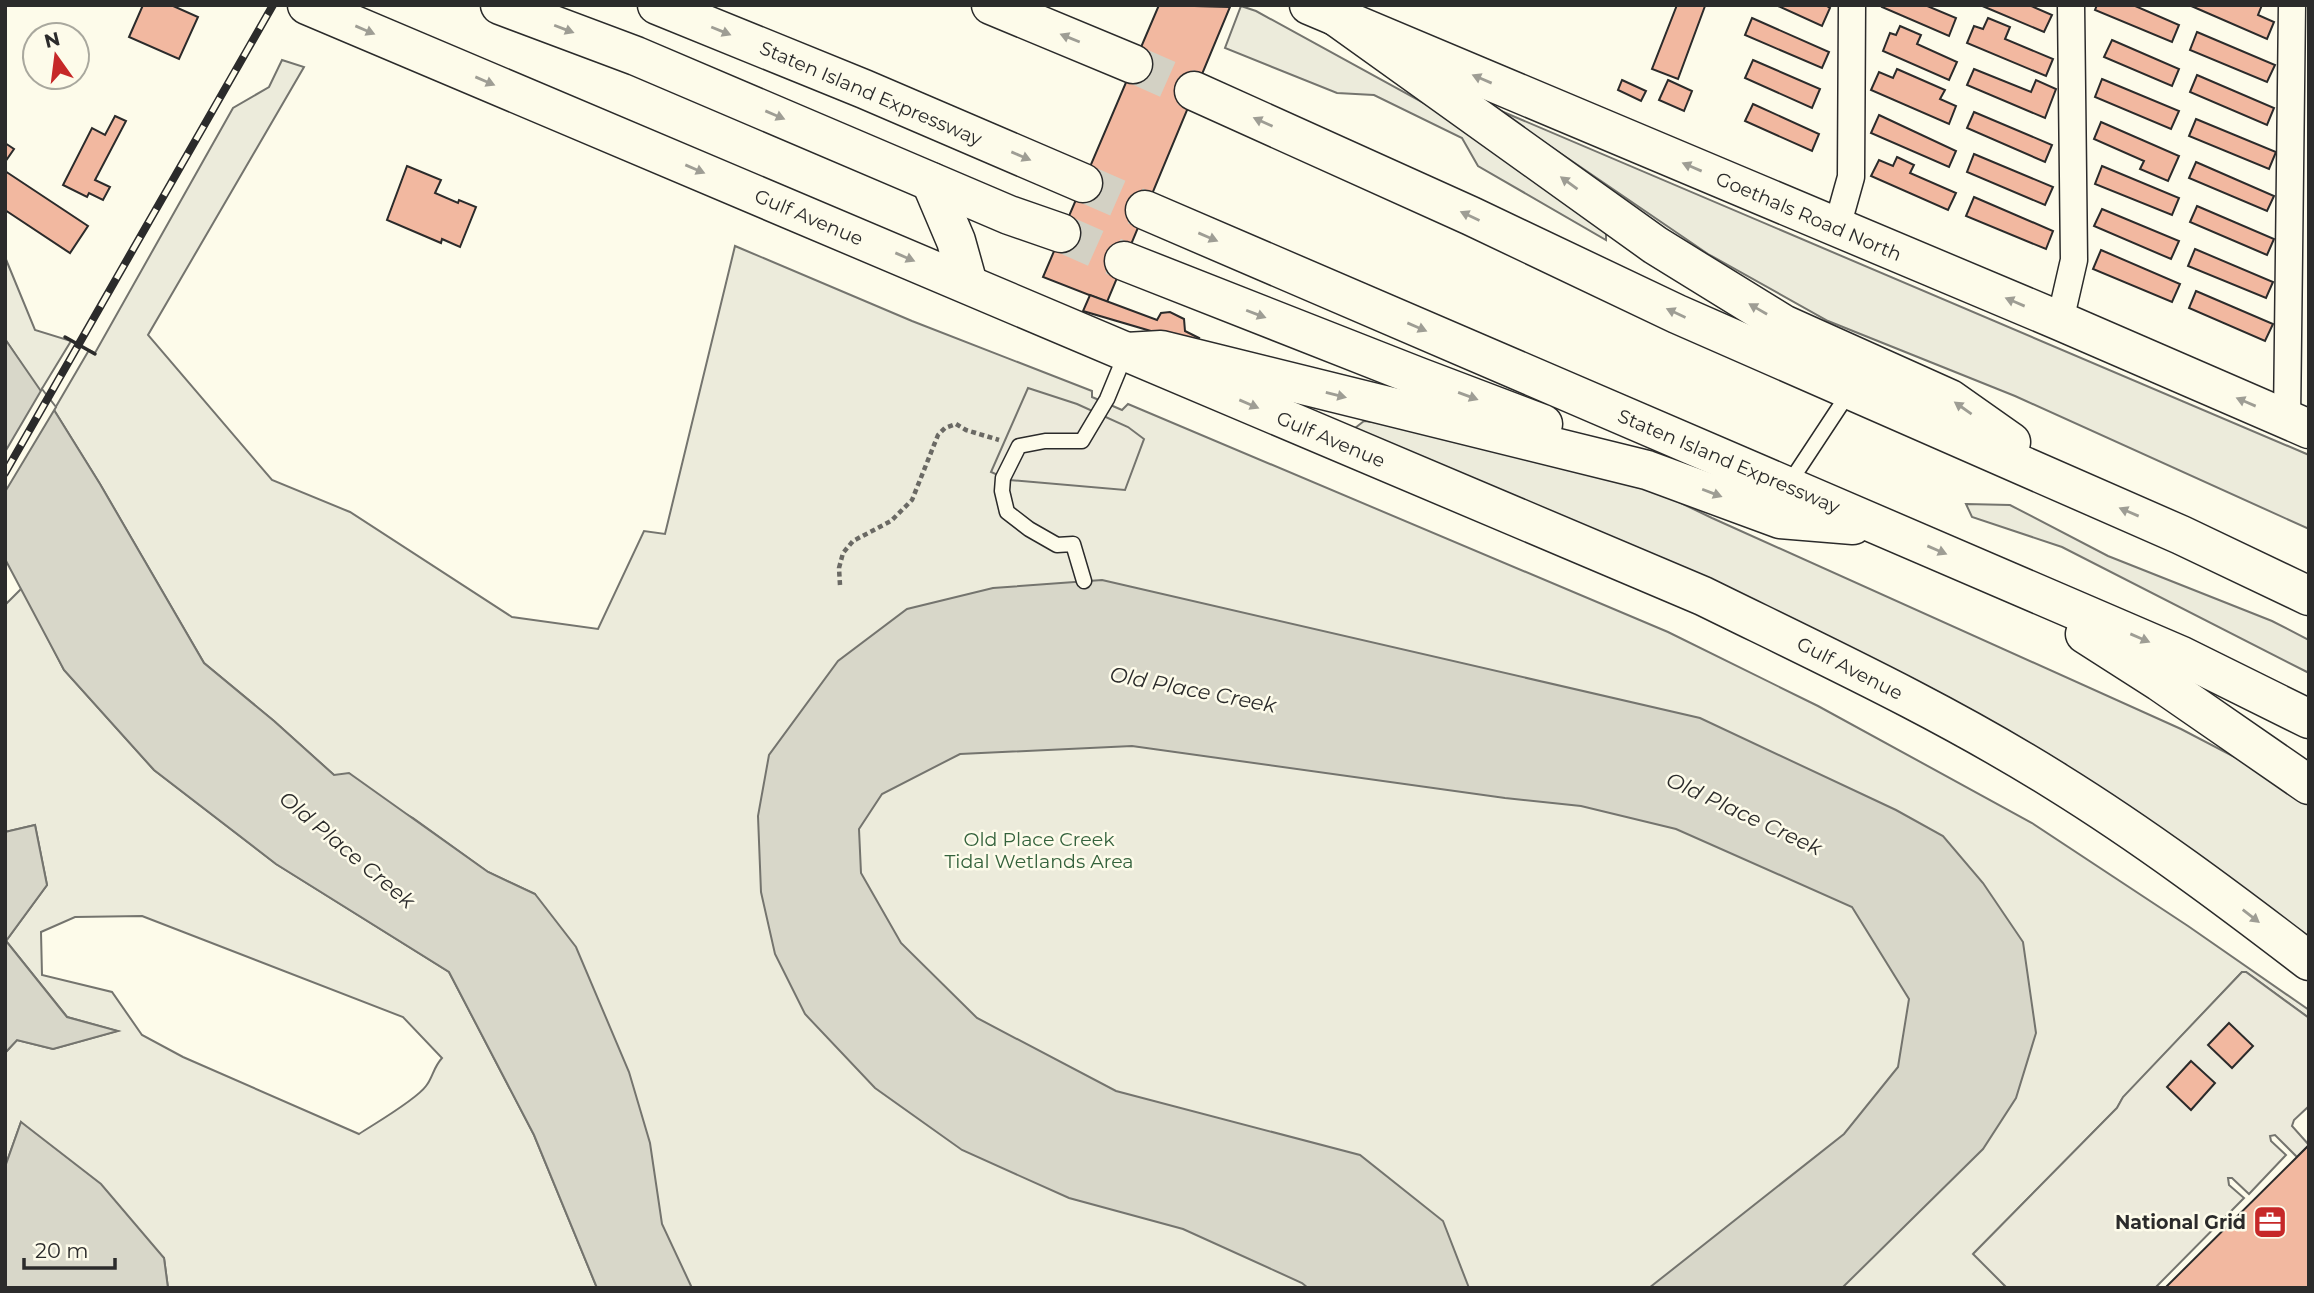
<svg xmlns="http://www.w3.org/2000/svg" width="2314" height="1293" font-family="Montserrat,sans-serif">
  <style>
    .green { fill: #ecebdb; stroke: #74746e; stroke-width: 2; fill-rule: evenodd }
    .parking { fill: #eceadb; stroke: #74746e; stroke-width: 2 }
    .water { fill: #d8d7c9; stroke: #74746e; stroke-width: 2 }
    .pier { fill: #fdfbea; stroke: #74746e; stroke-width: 2 }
    .building { fill: #f2b8a0; stroke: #2b2b2b; stroke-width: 2 }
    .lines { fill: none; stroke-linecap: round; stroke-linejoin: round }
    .highway-tunnel { stroke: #d3d1c4; stroke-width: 38; stroke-dasharray: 38 19; stroke-linecap: butt }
    .lane-casing { stroke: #2b2b2b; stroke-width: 17 }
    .street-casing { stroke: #2b2b2b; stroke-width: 29 }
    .secondary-casing { stroke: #2b2b2b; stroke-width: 41 }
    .highway-casing { stroke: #2b2b2b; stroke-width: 41 }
    .path { stroke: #6a6964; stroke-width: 4.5; stroke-dasharray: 5 3.5; stroke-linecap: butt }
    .lane { stroke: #fdfbea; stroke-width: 14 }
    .street { stroke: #fdfbea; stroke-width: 26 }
    .secondary { stroke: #fdfbea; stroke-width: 38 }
    .highway { stroke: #fdfbea; stroke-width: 38 }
    .rail-casing { stroke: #2b2b2b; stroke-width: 8 }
    .rail { stroke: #fdfbea; stroke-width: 5; stroke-dasharray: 16; stroke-linecap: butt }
    .wall { stroke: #2b2b2b; stroke-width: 3.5 }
    .oneway { fill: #9e9d94 }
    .labels { text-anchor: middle; stroke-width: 5; stroke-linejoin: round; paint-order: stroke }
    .street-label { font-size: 19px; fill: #2b2b2b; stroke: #fdfbea }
    .park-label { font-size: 19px; fill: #34623c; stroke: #fdfbea }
    .poi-label { font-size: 19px; font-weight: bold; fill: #2b2b2b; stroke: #fdfbea; text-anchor: end }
    .water-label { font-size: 21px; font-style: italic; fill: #2b2b2b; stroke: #fdfbea }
  </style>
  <rect width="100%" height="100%" fill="#fdfbea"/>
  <g class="green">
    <polygon points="1241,6 1256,11 1444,114 1606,228 1606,240 1478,166 1462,138 1374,95 1337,93 1225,48"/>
    <polygon points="282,60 304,67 148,335 272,480 350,512 512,617 598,629 644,531 665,534 735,246 912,321 1092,391 1092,397 1122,410 1128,404 1668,632 1818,706 2032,823 2188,926 2309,1010 2309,1018 2246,972 2242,972 2122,1099 2117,1108 1974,1253 2007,1288 660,1288 535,894 488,872 413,818 334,775 274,721 204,663 100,484 54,410 89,350 95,353 233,108 269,87"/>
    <polygon points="1494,108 2309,455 2309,529 2015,396 1828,321 1708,254"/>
    <polygon points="5,257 35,330 71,341 40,392 5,339"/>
    <polygon points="1364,421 1391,424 1637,482 1712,518 2181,729 2269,775 2309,803 2309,937 2224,874 1350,432"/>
    <polygon points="1966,504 2010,505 2108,556 2272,621 2309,640 2309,673 2062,547 1972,517"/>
    <path d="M22 588 64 670 154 770 276 864 449 972 534 1135 597 1288H168L164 1258 21 1122 5 1167V1053L17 1040 53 1049 117 1031 67 1017 6 941 47 885 35 825 5 832V605ZM142 916 403 1017 442 1058C433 1068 433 1077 426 1086 416 1100 374 1124 359 1134L183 1057 142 1035 112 992 42 975 41 932 75 917Z"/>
  </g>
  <g class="parking">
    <polygon points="1028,388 1077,404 1128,427 1144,439 1125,490 1009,480 991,472"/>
    <polygon points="2242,972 2246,972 2309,1018 2309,1106 2294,1120 2292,1126 2309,1145 2297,1157 2275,1135 2270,1136 2271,1141 2286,1155 2249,1194 2232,1178 2228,1178 2229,1185 2244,1198 2155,1288 2007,1288 1973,1254 2117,1108 2123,1097"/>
  </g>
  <g class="water">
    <polygon points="5,339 54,410 100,484 204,663 274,721 334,775 349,773 488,872 535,894 576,947 629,1072 650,1143 662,1224 692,1288 597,1288 534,1135 449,972 276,864 154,770 64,670 5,559"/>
    <polygon points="1102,580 1700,718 1896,810 1943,836 1983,883 2023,942 2036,1033 2016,1098 1983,1149 1842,1288 1649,1288 1844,1134 1898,1067 1909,999 1852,907 1676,829 1581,806 1505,798 1132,746 960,754 882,794 859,829 861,873 901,943 977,1018 1116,1091 1360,1155 1443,1221 1469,1288 1308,1288 1302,1283 1183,1229 1069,1198 962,1150 875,1088 805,1014 775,954 761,892 758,816 769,755 838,661 907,609 993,588"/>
    <polygon points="35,825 47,885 6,941 67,1017 118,1031 53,1049 17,1040 5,1053 5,832"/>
    <polygon points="21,1122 101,1184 164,1258 168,1288 5,1288 5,1167"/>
  </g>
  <polygon class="pier" points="42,389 56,407 5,492 5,452"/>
  <g class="building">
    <polygon points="143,5 171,5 198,17 179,59 129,37"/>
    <polygon points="1159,5 1230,7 1107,302 1043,277"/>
    <polygon points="1677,5 1705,6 1678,79 1652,69"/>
    <polygon points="1776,5 1825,5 1830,8 1822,26"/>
    <polygon points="1883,5 1925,5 1956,18 1949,36 1882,7"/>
    <polygon points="1980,5 2029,5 2052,15 2044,32"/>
    <polygon points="2097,5 2133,5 2179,25 2172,42 2095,10"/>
    <polygon points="2189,5 2262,5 2258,15 2274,22 2267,39"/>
    <polygon points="1752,18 1829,52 1822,68 1745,35"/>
    <polygon points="1988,18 2010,27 2005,39 2053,59 2046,76 1967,43 1974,26 1983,29"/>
    <polygon points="1900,26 1921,35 1917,44 1957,62 1949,80 1883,51 1890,33 1896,35"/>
    <polygon points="2197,32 2275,65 2267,82 2190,50"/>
    <polygon points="2112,40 2179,69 2172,86 2104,57"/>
    <polygon points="1753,60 1820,89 1812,108 1745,78"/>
    <polygon points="1897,69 1945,90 1940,99 1956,106 1949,124 1871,90 1879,72 1893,78"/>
    <polygon points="1974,69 2031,92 2036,80 2056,89 2045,118 1967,85"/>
    <polygon points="2197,75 2274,108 2267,125 2190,92"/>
    <polygon points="2102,79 2179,111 2171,129 2095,97"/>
    <polygon points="1622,80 1646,91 1641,101 1618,90"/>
    <polygon points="1668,80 1692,91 1684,111 1659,100"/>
    <polygon points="1753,104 1819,134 1812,151 1745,121"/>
    <polygon points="1974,112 2052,145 2045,162 1967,128"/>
    <polygon points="1879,115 1956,151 1949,167 1871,133"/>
    <polygon points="115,116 126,121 95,180 110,187 103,200 89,193 87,197 63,185 92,128 105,135"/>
    <polygon points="2196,119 2276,152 2269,169 2189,136"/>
    <polygon points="2101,122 2179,156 2168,181 2140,169 2144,161 2094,139"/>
    <polygon points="5,143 14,149 5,162"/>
    <polygon points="1974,154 2053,187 2045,205 1967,172"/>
    <polygon points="1897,157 1914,165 1910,173 1956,193 1948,210 1871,176 1879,160 1893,166"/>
    <polygon points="2196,162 2274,196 2267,211 2189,178"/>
    <polygon points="407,166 441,180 435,193 458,203 459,200 476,207 460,247 442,239 441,243 387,220"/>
    <polygon points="2102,166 2179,198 2172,215 2095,184"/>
    <polygon points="5,171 88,226 70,253 5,210"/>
    <polygon points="1974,197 2053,231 2046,249 1966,216"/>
    <polygon points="2197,206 2274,239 2267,255 2190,222"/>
    <polygon points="2102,209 2179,241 2171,259 2094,226"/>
    <polygon points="2195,249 2273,282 2266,298 2188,266"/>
    <polygon points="2101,250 2180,284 2172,302 2093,269"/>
    <polygon points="2196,291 2273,324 2265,341 2189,308"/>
    <polygon points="1090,295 1157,320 1161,313 1170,312 1184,319 1185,331 1199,338 1195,344 1083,311"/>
    <polygon points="2229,1023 2253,1046 2232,1068 2208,1045"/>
    <polygon points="2191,1061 2215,1083 2191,1110 2167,1087"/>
    <polygon points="2309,1145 2309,1288 2165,1288 2297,1157"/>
  </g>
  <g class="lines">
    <g class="highway-tunnel">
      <polyline points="1133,64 1194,91"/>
      <polyline points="1083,183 1145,210"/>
      <polyline points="1061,233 1124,261"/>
    </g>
    <g class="lane-casing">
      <g id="lane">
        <polyline points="1788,485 1850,391"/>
        <polyline points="1084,581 1073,544 1057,545 1029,529 1007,512 1002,491 1003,478 1019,446 1045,441 1082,441 1107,399 1126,353"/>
      </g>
    </g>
    <g class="street-casing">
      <g id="street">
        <polyline points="1837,227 1851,177 1852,5"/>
        <polyline points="2060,321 2074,260 2071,5"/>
        <polyline points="2287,420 2292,5"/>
      </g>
    </g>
    <g class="secondary-casing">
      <g id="secondary">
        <path d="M307 5 1703 596C1823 655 1944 711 2057 782 2144 836 2227 898 2309 961"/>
        <polyline points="1309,5 2060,321 2309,429"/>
      </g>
    </g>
    <g class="highway-casing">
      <g id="highway">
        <polyline points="500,5 636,56 1009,215 1061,233"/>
        <polyline points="657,5 864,89 1083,183"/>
        <polyline points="991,5 1133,64"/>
        <polyline points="1334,15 1655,245 1783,324 1950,399 2011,442"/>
        <polyline points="1194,91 1471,216 1677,314 2181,535 2309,596"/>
        <polyline points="931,182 956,241 968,284"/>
        <polyline points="1145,210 2182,656 2309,719"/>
        <polyline points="1124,261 1419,377 1543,424"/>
        <polyline points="1126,352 1161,350 1647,470 1780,519 1853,525"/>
        <polyline points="2085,634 2160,682 2309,785"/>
      </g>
    </g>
    <polyline class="path" points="840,585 839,568 843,553 853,541 891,521 912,500 938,435 945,428 956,424 966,430 999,440"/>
    <use href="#lane" class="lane"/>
    <use href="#street" class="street"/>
    <use href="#secondary" class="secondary"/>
    <use href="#highway" class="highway"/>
    <g class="rail-casing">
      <polyline id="rail" points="5,473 273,5"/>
    </g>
    <use href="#rail" class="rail"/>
    <polyline class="wall" points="65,337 95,354"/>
  </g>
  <defs><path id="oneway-solid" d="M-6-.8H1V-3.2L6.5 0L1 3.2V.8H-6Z" transform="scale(1.75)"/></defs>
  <g class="oneway">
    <use href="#oneway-solid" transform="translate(564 29) rotate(21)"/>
    <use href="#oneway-solid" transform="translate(365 30) rotate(23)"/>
    <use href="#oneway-solid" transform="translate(721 31) rotate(22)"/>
    <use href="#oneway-solid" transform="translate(1070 38) rotate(-158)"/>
    <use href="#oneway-solid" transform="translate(1482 79) rotate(-157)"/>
    <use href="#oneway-solid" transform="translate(485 81) rotate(23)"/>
    <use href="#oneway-solid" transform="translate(775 115) rotate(23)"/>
    <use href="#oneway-solid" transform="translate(1263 122) rotate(-156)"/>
    <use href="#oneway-solid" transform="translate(1021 156) rotate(23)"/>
    <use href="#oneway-solid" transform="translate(1692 167) rotate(-157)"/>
    <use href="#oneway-solid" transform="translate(695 169) rotate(23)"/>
    <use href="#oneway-solid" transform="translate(1569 183) rotate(-144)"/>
    <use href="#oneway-solid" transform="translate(1470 216) rotate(-155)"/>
    <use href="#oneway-solid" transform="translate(1208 237) rotate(23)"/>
    <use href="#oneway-solid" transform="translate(905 257) rotate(23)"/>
    <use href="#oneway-solid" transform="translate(2015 302) rotate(-157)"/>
    <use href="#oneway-solid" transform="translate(1758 309) rotate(-150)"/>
    <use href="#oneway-solid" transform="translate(1676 313) rotate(-155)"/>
    <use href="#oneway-solid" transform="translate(1256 314) rotate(21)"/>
    <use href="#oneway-solid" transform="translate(1417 327) rotate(23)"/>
    <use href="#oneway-solid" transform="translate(1336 395) rotate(14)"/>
    <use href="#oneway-solid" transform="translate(1468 396) rotate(20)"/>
    <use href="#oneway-solid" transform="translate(2246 402) rotate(-157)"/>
    <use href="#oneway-solid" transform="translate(1249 404) rotate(23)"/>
    <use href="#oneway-solid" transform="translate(1963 408) rotate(-145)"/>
    <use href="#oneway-solid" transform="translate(1712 493) rotate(21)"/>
    <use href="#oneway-solid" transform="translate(2129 512) rotate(-157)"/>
    <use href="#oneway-solid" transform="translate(1937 550) rotate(23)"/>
    <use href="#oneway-solid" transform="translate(2140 638) rotate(23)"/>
    <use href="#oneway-solid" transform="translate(2251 916) rotate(38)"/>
  </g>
  <defs>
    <g id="office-square" transform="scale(1.75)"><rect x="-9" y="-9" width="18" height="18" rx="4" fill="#c62828" stroke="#fdfbea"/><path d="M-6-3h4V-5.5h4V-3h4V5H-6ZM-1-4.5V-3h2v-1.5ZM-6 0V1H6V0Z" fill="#fff"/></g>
  </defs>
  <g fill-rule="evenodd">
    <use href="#office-square" x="2270" y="1222"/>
  </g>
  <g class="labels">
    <g class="street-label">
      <text transform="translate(871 93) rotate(23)" y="7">Staten Island Expressway</text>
      <text transform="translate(1809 216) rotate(23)" y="7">Goethals Road North</text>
      <text transform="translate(809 217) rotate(23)" y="7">Gulf Avenue</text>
      <text transform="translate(1331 439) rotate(23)" y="7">Gulf Avenue</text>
      <text transform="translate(1729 461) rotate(23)" y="7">Staten Island Expressway</text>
      <text transform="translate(1850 668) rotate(27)" y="7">Gulf Avenue</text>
    </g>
    <g class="park-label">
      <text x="1039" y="846">Old Place Creek<tspan x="1039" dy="22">Tidal Wetlands Area</tspan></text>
    </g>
    <g class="poi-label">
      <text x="2246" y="1229">National Grid</text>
    </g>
    <g class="water-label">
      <text transform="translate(1193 690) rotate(11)" y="7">Old Place Creek</text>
      <text transform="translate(1744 814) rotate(25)" y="7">Old Place Creek</text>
      <text transform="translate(347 850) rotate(40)" y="7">Old Place Creek</text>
    </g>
  </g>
  <rect width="2314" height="1293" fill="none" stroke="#2b2b2b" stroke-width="14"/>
  <g transform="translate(56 56) rotate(346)"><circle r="33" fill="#fdfbea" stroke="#a9a89e" stroke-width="2"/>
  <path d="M0-5L12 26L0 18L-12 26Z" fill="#c62828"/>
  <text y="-10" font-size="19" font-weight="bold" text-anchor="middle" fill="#2b2b2b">N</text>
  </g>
  <path d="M24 1258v10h91v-10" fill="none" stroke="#2b2b2b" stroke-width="3.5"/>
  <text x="35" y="1258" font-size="21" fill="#2b2b2b" stroke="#fdfbea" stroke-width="5" paint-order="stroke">20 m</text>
</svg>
